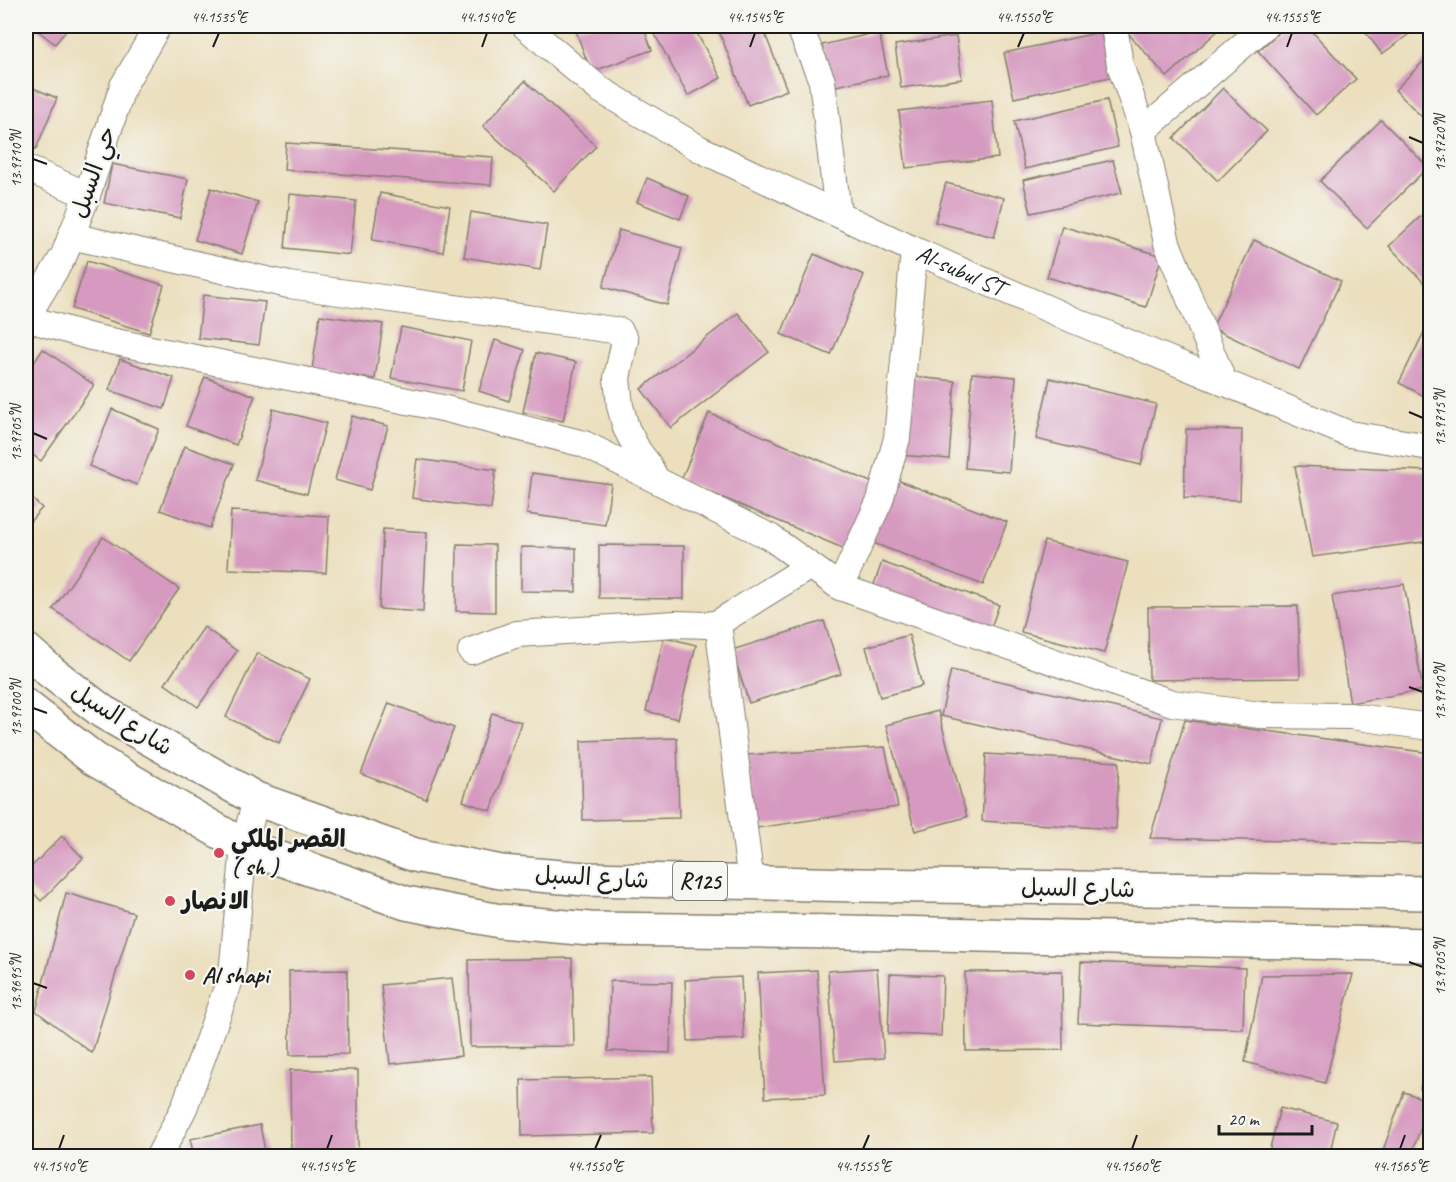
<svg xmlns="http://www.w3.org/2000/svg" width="1456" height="1182" font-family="Caveat,'Playpen Sans Arabic',sans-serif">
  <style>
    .building { fill: #d69ac0 }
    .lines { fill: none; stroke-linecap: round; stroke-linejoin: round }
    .street-casing { stroke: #847e6d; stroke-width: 28 }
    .primary-casing { stroke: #847e6d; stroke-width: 36 }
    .street { stroke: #fff; stroke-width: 26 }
    .primary { stroke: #fff; stroke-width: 33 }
    .ticks { fill: none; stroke: #1c1c1c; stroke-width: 2 }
    .poi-dot { fill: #d1495b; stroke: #f6f6f2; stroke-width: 2 }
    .labels { text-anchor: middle; stroke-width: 4.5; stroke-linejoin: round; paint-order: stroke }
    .shield { fill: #f6f6f2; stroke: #5d5d5c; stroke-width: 1.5 }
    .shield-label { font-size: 22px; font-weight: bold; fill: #1c1c1c }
    .street-label { font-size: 24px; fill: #1c1c1c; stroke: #f6f6f2 }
    .poi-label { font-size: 24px; font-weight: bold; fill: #1c1c1c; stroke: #f6f6f2; text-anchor: start }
    .neatline { fill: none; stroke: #1c1c1c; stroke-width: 2 }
    .ticks-label { font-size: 15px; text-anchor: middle; fill: #1c1c1c }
  </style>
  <rect width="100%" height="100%" fill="#f6f6f2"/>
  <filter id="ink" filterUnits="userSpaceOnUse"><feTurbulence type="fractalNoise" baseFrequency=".0167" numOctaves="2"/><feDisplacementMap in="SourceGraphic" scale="12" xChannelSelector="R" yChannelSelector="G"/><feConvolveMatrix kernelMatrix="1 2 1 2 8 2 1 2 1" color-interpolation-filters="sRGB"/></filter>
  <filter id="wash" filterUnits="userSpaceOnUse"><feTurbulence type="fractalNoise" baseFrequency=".008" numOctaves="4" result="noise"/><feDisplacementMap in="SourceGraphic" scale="24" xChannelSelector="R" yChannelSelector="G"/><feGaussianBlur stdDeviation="1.35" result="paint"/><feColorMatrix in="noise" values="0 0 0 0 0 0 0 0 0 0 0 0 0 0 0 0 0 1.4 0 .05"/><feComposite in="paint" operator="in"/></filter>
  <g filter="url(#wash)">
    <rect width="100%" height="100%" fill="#ebdfbe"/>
    <g id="blocks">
      <g class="building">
        <polygon points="32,26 70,26 55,44"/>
        <polygon points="574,26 643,26 652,50 591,72"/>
        <polygon points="654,26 693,26 721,78 688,96 651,27"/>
        <polygon points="717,26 762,26 787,90 748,105"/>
        <polygon points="897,26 955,26 955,27 898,34"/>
        <polygon points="1134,26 1223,26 1167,77 1127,32"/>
        <polygon points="1286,26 1307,26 1356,79 1316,115 1258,51"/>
        <polygon points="1361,26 1420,26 1382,54"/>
        <polygon points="879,32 888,75 831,87 822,45"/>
        <polygon points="1101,32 1110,77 1014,98 1004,53"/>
        <polygon points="956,36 962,79 901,88 895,45"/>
        <polygon points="1430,55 1430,125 1395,90"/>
        <polygon points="525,81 596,146 554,191 483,126"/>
        <polygon points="26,85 57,98 36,149 26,145"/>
        <polygon points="1223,88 1267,131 1218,181 1174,138"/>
        <polygon points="992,100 998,158 906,168 899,111"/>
        <polygon points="1107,100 1118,147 1025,169 1014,121"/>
        <polygon points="1381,120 1428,167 1367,228 1320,181"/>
        <polygon points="286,143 493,157 491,185 284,170"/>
        <polygon points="1113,160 1122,193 1031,213 1023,180"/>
        <polygon points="112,164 188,179 180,218 104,203"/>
        <polygon points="647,178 689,196 680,219 637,202"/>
        <polygon points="946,183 1004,198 994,237 935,222"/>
        <polygon points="211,188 258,202 242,254 195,240"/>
        <polygon points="380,193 450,206 443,252 372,240"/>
        <polygon points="290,194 356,201 350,255 285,248"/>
        <polygon points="471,212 547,225 540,270 464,257"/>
        <polygon points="1421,216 1430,226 1430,289 1389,246"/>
        <polygon points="1062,226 1162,256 1146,307 1047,277"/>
        <polygon points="619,230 682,248 667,305 603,287"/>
        <polygon points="1254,240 1341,281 1299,369 1212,328"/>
        <polygon points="814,254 864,275 831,355 781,334"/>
        <polygon points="87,261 164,285 149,333 72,309"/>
        <polygon points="203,295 265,302 259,345 198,338"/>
        <polygon points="738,313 769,352 671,428 641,389"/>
        <polygon points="320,315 383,324 375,379 312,370"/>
        <polygon points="1427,326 1430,327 1430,399 1399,383"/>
        <polygon points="401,327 471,341 462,391 391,378"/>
        <polygon points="495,340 525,350 509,401 479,391"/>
        <polygon points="43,349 94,385 41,461 26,450 26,374"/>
        <polygon points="536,353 576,362 563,421 523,412"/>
        <polygon points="120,359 174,378 164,409 109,390"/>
        <polygon points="972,373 1016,377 1009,472 965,468"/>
        <polygon points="905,376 955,381 949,459 899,455"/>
        <polygon points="205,377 255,396 236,445 186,426"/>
        <polygon points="1050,378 1156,404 1141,465 1036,439"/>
        <polygon points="112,409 159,429 137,485 89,466"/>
        <polygon points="273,409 326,423 307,494 255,480"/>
        <polygon points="709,413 880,486 852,552 681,480"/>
        <polygon points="352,416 388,426 370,490 335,480"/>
        <polygon points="1186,429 1242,430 1240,500 1184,498"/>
        <polygon points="184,446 234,464 210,528 160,510"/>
        <polygon points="417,459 496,470 491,509 412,498"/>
        <polygon points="1295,466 1430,471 1430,541 1312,557"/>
        <polygon points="532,473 611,484 605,525 527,514"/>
        <polygon points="892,478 1007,522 983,585 868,541"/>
        <polygon points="26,493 42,508 26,526"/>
        <polygon points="231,511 329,516 326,573 228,569"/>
        <polygon points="383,529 427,532 423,612 379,609"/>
        <polygon points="103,537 179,589 129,661 53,609"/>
        <polygon points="1044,541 1128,562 1104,653 1021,632"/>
        <polygon points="457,544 495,545 495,612 456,611"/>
        <polygon points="599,545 684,546 684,599 599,598"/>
        <polygon points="521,547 576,548 576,592 521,591"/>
        <polygon points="882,562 999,605 989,633 872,590"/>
        <polygon points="1404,584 1423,690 1350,703 1332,596"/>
        <polygon points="1298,606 1300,678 1149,680 1148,607"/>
        <polygon points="824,621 841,674 749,703 732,650"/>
        <polygon points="204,627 237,651 198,707 165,684"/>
        <polygon points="909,635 922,686 880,697 866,647"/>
        <polygon points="664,637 696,645 678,719 646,711"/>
        <polygon points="257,653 310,679 279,743 226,717"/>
        <polygon points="951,670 1162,718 1152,764 941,716"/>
        <polygon points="389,703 454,728 426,799 361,774"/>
        <polygon points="938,711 967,817 915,831 886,725"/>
        <polygon points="492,713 521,722 491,811 463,801"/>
        <polygon points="1185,720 1430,753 1430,844 1150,838"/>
        <polygon points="677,738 679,818 583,820 581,741"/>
        <polygon points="885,747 898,807 757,828 747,755"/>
        <polygon points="986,754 1119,762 1116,829 982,821"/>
        <polygon points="62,836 83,858 41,901 26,885 26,872"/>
        <polygon points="66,893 134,913 92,1053 36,1011"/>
        <polygon points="572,958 574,1046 470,1047 469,960"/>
        <polygon points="1081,962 1245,968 1243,1029 1078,1023"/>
        <polygon points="877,968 884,1058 835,1061 828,971"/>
        <polygon points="347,970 348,1054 290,1055 289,971"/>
        <polygon points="817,970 825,1095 765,1098 758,973"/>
        <polygon points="1062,971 1063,1050 966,1051 965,972"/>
        <polygon points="890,974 943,976 941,1036 888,1034"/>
        <polygon points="1353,974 1325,1083 1245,1062 1262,975"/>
        <polygon points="741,977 744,1039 688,1041 685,980"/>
        <polygon points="452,978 461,1056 390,1064 381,985"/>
        <polygon points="610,981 672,982 670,1053 608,1051"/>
        <polygon points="1429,1033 1430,1033 1430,1091 1420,1089"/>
        <polygon points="290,1070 358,1070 358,1156 291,1156"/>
        <polygon points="651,1077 653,1133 522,1136 521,1080"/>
        <polygon points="1404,1092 1430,1101 1411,1156 1381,1156"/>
        <polygon points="1280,1108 1337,1122 1329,1156 1268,1156"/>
        <polygon points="260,1125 266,1156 194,1156 190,1139"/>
      </g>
    </g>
  </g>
  <g filter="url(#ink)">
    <use href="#blocks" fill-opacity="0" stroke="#847e6d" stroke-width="1.5"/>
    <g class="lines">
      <g class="street-casing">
        <g id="street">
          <path id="s1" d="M525 26 599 89 700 149 914 250 1071 319 1349 434 1430 447"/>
          <polyline points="799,26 822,81 838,213"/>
          <polyline points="1114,26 1120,65 1143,131 1167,243 1224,383"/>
          <polyline points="1143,131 1265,26"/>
          <polyline points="26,168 87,195"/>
          <polyline points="71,236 289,285 620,331 625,340 617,378 620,406 626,428 638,451 648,464 656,479"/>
          <polyline points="26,318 91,337 442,408 584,444 770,537 840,587 1172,703 1260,715 1350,716 1430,727"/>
          <polyline points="26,318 64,255 87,195 123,86 158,26"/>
          <polyline points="840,587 880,500 897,438 914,250"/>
          <polyline points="718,623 751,883"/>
          <polyline points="471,651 517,634 675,624 708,625 718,623 810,566"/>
          <polyline points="159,1156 184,1108 232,974 244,846 256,799"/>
        </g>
      </g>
      <g class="primary-casing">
        <g id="primary">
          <polyline points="26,650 51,672 103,712 256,799 415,855 501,872 586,879 859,885 1430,893"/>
          <polyline points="26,706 94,759 244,846 406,903 500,921 590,929 846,932 1430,945"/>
        </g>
      </g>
      <use href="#street" class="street"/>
      <use href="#primary" class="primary"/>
    </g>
  </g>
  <path class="ticks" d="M213 47 219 33M482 47 487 33M750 47 755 33M1018 47 1024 33M1287 47 1292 33M1409 137 1423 143M33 159 47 164M1409 412 1423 418M33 433 47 439M1409 687 1423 692M33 708 47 713M1409 962 1423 967M33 983 47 988M59 1149 64 1135M327 1149 332 1135M595 1149 601 1135M863 1149 869 1135M1132 1149 1137 1135M1400 1149 1405 1135"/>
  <g class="poi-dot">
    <circle cx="219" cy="853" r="6"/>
    <circle cx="170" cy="901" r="6"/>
    <circle cx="190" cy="975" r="6"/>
  </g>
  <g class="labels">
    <rect class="shield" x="673" y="862" width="54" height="38" rx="4.5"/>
    <g class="shield-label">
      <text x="700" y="889">R125</text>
    </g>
    <g class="street-label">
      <text transform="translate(93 172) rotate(-71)" y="8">حي السبل</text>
      <text dy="8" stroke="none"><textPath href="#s1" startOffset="502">Al-subul ST</textPath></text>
      <text transform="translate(122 719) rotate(32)" y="8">شارع السبل</text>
      <text transform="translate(592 877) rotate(3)" y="8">شارع السبل</text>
      <text transform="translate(1078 888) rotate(1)" y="8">شارع السبل</text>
    </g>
    <g class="poi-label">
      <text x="231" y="847">القصر الملكي<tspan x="231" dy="28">( sh )</tspan></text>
      <text x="182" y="909">الانصار</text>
      <text x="202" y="983">Al shapi</text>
    </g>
  </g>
  <rect width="1456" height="1182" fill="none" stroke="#f6f6f2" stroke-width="66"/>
  <path d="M1219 1125v9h93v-9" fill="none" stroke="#1c1c1c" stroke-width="3"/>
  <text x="1228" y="1125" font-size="18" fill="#1c1c1c" stroke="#f6f6f2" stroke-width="4.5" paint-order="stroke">20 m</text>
  <rect x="33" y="33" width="1390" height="1116" class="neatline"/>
  <g class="ticks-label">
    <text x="219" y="22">44.1535°E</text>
    <text x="487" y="22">44.1540°E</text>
    <text x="755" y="22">44.1545°E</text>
    <text x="1024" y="22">44.1550°E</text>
    <text x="1292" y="22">44.1555°E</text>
    <text transform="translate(1440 143) rotate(-90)" y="5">13.9720°N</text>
    <text transform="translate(16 159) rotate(-90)" y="5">13.9710°N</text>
    <text transform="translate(1440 418) rotate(-90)" y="5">13.9715°N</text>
    <text transform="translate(16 433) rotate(-90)" y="5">13.9705°N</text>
    <text transform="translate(1440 692) rotate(-90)" y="5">13.9710°N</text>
    <text transform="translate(16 708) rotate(-90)" y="5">13.9700°N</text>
    <text transform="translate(1440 967) rotate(-90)" y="5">13.9705°N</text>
    <text transform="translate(16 983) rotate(-90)" y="5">13.9695°N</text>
    <text x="59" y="1171">44.1540°E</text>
    <text x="327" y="1171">44.1545°E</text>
    <text x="595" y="1171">44.1550°E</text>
    <text x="863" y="1171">44.1555°E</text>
    <text x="1132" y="1171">44.1560°E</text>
    <text x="1400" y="1171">44.1565°E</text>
  </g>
</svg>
